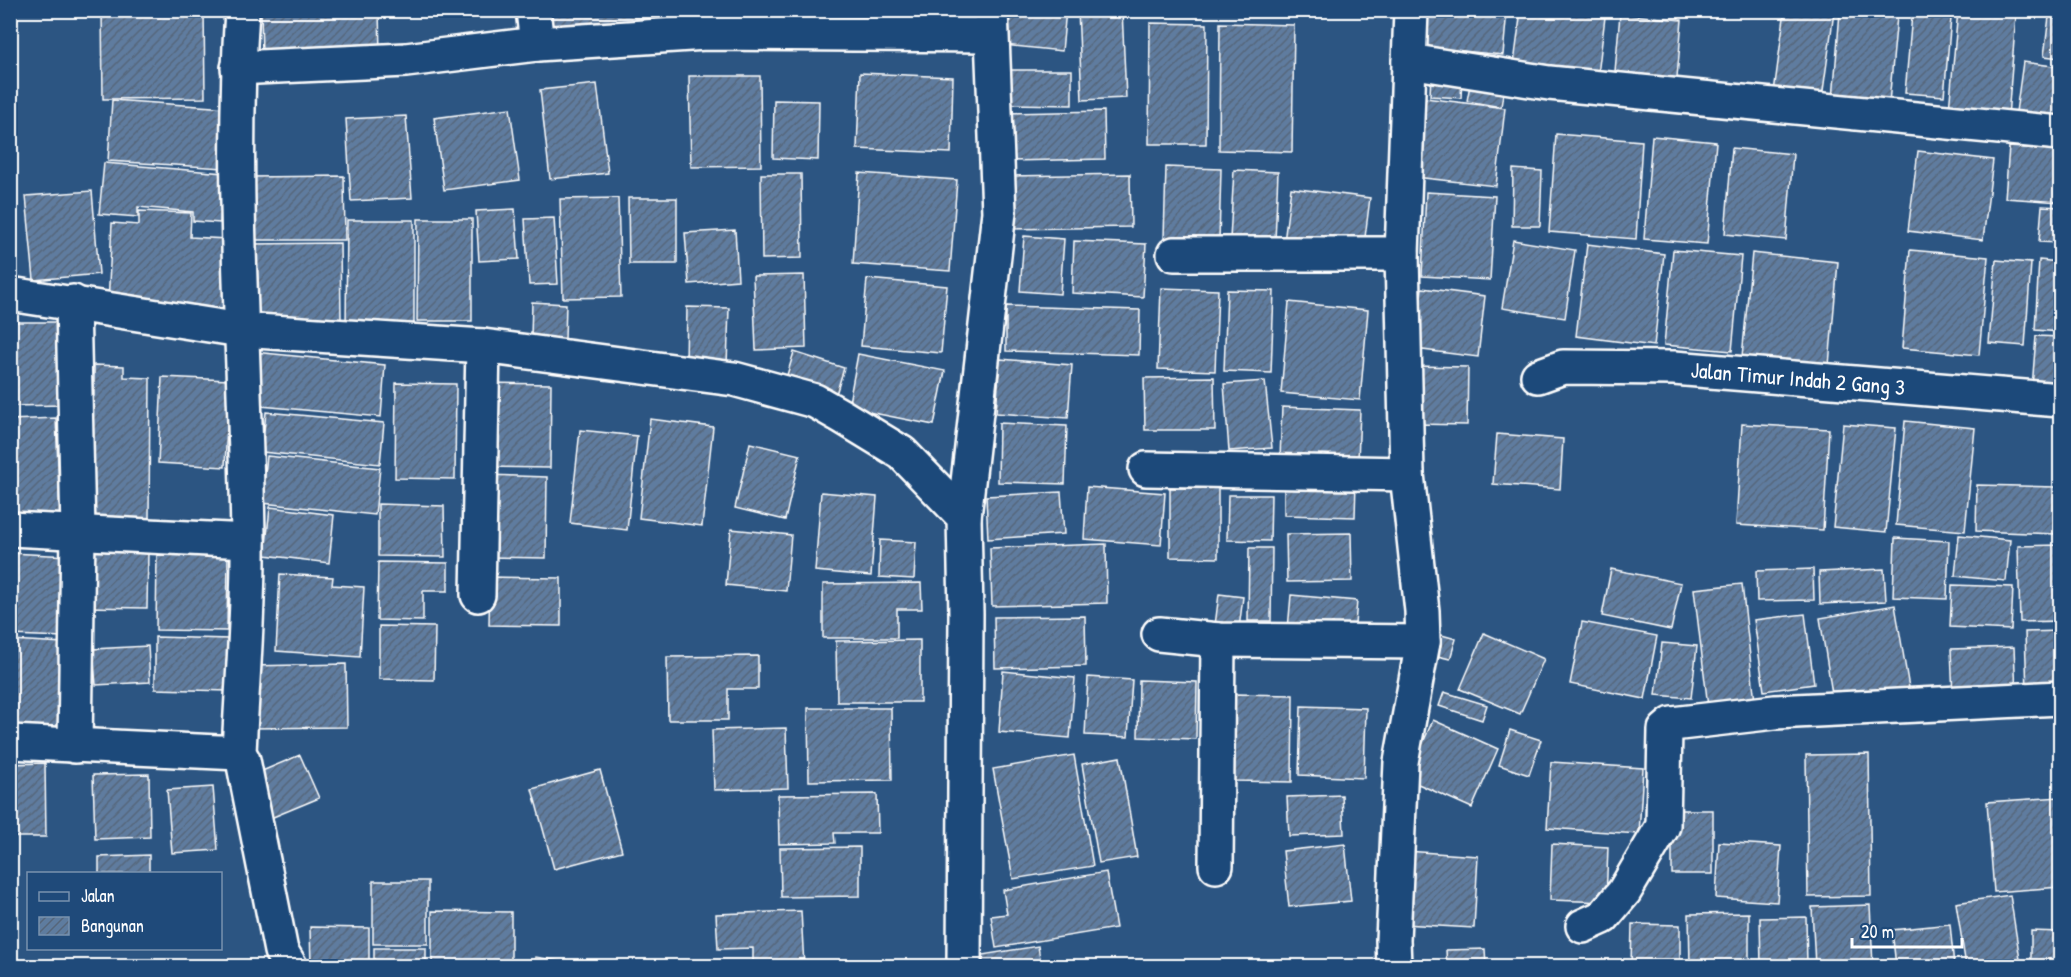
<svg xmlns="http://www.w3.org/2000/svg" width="2071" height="977" font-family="'Patrick Hand',sans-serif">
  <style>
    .building { fill: url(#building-hatch); stroke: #fff; stroke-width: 1.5 }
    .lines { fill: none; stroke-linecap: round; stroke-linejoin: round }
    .minor-casing { stroke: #fff; stroke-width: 38 }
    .minor { stroke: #1f4a7a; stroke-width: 33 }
    .labels { text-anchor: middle; stroke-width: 6; stroke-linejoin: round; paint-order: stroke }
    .street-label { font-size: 22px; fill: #fff; stroke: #1f4a7a }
  </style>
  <defs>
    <pattern id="building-hatch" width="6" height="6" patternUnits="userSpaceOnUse" patternTransform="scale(1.5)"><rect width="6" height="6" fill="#5e7c9f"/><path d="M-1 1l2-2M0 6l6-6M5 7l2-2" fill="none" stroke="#56667a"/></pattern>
  </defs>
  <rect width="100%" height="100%" fill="#2c5582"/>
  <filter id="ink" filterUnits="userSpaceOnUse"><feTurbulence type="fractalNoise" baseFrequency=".0167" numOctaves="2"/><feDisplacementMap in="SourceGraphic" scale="12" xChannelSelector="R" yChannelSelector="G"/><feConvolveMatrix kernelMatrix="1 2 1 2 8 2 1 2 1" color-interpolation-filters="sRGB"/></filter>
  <g filter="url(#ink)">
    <g class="building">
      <polygon points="102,10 204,10 205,98 103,99"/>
      <polygon points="261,10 379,10 380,54 262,57"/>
      <polygon points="540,10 648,10 650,29 542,36"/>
      <polygon points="659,10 691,10 692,29 660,31"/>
      <polygon points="739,10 810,10 811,23 739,24"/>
      <polygon points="856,10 926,10 925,18"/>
      <polygon points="1007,10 1066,10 1062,51 1004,45"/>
      <polygon points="1078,10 1122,10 1126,98 1082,100"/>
      <polygon points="1425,10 1507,10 1503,55 1422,47"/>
      <polygon points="1521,10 1557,10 1605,17 1597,83 1513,71"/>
      <polygon points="1785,10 1834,12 1822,98 1774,92"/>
      <polygon points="1958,10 2016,15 2008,117 1949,111"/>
      <polygon points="1840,12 1897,16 1889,103 1833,99"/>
      <polygon points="1620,14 1682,20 1676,89 1614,83"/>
      <polygon points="1912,15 1951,18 1944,96 1905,93"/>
      <polygon points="2049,17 2060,19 2060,58 2044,56"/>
      <polygon points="1150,23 1207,24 1206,144 1149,144"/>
      <polygon points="1220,23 1294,25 1292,152 1219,150"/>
      <polygon points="2023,62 2060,67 2060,118 2016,112"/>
      <polygon points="1008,70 1072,70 1072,105 1007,104"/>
      <polygon points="860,73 953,77 951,153 857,149"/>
      <polygon points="1431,73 1462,76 1461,98 1430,96"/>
      <polygon points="1472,74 1505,80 1501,107 1467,101"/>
      <polygon points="689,76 760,76 761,166 691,167"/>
      <polygon points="597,84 608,173 550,179 540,90"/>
      <polygon points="1425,98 1505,108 1496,186 1415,177"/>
      <polygon points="112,100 227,108 224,168 108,161"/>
      <polygon points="774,100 819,101 818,160 773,158"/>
      <polygon points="510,108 520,180 444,190 434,118"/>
      <polygon points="1104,111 1105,159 1007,161 1006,113"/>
      <polygon points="406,116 412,198 351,201 346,119"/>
      <polygon points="1556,134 1642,141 1636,239 1549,232"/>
      <polygon points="1652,136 1716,142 1707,244 1644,239"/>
      <polygon points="2009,147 2060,150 2060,202 2005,198"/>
      <polygon points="1732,148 1793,154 1786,240 1725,234"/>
      <polygon points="1918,151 1993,160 1983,240 1908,231"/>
      <polygon points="104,163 224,173 220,223 193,221 193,212 138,207 138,217 99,214"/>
      <polygon points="1166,167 1221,169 1219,240 1164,238"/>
      <polygon points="1513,169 1542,171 1540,226 1512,226"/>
      <polygon points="1234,170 1278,172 1275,241 1230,239"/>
      <polygon points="859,173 957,180 950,271 853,264"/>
      <polygon points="761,174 801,174 802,258 762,259"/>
      <polygon points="1130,174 1131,227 1007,229 1006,176"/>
      <polygon points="344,176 345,240 245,240 244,177"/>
      <polygon points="1291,188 1370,198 1363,253 1284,242"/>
      <polygon points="92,191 99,274 34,280 26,196"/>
      <polygon points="1426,192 1495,196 1490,280 1422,276"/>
      <polygon points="618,198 621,297 563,298 560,199"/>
      <polygon points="628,198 677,198 677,264 629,264"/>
      <polygon points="2042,206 2060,207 2060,243 2039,242"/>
      <polygon points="515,209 519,259 479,261 476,211"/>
      <polygon points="139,211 191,213 190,237 227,239 223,312 108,305 112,223 139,225"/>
      <polygon points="554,218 558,284 529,285 525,219"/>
      <polygon points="418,219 472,219 472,321 417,321"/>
      <polygon points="347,220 414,220 414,331 346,331"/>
      <polygon points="735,230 738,280 689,284 685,233"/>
      <polygon points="1024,236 1064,239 1060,294 1020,291"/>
      <polygon points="1513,240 1575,250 1565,318 1502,308"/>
      <polygon points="1074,241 1146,244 1143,297 1072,293"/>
      <polygon points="340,243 341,320 252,321 251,244"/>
      <polygon points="1587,244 1664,254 1654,346 1576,336"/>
      <polygon points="1673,250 1741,256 1732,351 1664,345"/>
      <polygon points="1910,250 1988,257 1979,355 1902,348"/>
      <polygon points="1752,253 1838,262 1829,365 1742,357"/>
      <polygon points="1996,260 2031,263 2025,346 1989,343"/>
      <polygon points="2039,260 2060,262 2060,332 2035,330"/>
      <polygon points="804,275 806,348 756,350 753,276"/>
      <polygon points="867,279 947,286 941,353 861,346"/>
      <polygon points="1161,288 1218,290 1215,371 1158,369"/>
      <polygon points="1422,288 1485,296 1478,357 1415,349"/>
      <polygon points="1227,290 1274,291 1271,373 1224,371"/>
      <polygon points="532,302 566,304 565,339 531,337"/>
      <polygon points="1289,302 1368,310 1360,400 1281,393"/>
      <polygon points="1006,306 1140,310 1139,355 1006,351"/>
      <polygon points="687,307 729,308 727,365 686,364"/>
      <polygon points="10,322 63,322 65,405 10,406"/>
      <polygon points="2036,336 2060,337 2060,389 2032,388"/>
      <polygon points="254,352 385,365 381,417 250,405"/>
      <polygon points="794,352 844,368 834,401 784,385"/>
      <polygon points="858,354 945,371 934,425 848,408"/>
      <polygon points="1000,359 1072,365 1068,418 996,413"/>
      <polygon points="94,365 124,366 124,377 150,378 149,520 91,520 86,396 94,396"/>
      <polygon points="1414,366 1468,367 1467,425 1414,424"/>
      <polygon points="162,377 229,380 225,467 158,463"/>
      <polygon points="1214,377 1215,430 1145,430 1144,378"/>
      <polygon points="1265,381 1272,448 1229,451 1224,384"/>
      <polygon points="396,383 456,384 455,479 395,478"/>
      <polygon points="489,383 551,384 550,468 488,467"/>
      <polygon points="1282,407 1360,410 1358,462 1280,459"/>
      <polygon points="266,412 384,423 380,464 262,452"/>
      <polygon points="56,418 60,515 13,517 10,420"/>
      <polygon points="650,419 713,427 702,526 639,518"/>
      <polygon points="1905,421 1975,428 1965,531 1896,525"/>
      <polygon points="999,423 1067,426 1065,484 998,482"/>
      <polygon points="1742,424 1829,429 1823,530 1736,525"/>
      <polygon points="1843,424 1896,428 1886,532 1833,527"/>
      <polygon points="580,430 637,436 627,530 570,523"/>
      <polygon points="1497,434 1563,439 1560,489 1493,484"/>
      <polygon points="750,443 800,455 785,520 735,508"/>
      <polygon points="267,456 380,468 375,515 262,503"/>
      <polygon points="488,475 547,477 546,558 487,557"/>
      <polygon points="1284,480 1356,482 1355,517 1284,515"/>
      <polygon points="1977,485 2056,487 2055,534 1976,531"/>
      <polygon points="1087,487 1165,493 1161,545 1084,539"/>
      <polygon points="1170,488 1218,488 1218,558 1170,557"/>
      <polygon points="821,492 877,497 871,576 815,571"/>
      <polygon points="1061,492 1064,534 988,539 986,496"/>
      <polygon points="1228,495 1271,495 1270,541 1227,540"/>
      <polygon points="378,504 444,506 445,557 378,556"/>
      <polygon points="270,507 334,515 329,563 265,555"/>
      <polygon points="731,529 791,535 786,591 726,585"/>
      <polygon points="1351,533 1352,581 1287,582 1286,534"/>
      <polygon points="1959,535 2010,540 2006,581 1955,576"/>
      <polygon points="1895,538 1949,541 1947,599 1893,597"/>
      <polygon points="880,540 916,542 914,579 879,577"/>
      <polygon points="1106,544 1107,603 992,606 990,548"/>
      <polygon points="2060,545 2060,621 2020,622 2018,546"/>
      <polygon points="1249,548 1272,548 1271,621 1248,621"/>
      <polygon points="83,549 148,551 147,608 82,607"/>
      <polygon points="10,553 69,556 65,637 10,635"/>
      <polygon points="157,555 228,556 227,631 156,630"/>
      <polygon points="378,562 448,563 448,591 423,591 423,621 377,620"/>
      <polygon points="1611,569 1681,583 1671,630 1602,616"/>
      <polygon points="1813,569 1814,600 1757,601 1756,571"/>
      <polygon points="1884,569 1886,601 1820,604 1819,572"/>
      <polygon points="280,574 333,577 332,585 364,587 360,657 276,651"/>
      <polygon points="490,577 561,578 561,626 489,625"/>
      <polygon points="921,583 922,609 897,609 897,638 823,638 823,584"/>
      <polygon points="1742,584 1755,702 1708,707 1694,589"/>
      <polygon points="1952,585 2013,587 2011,630 1950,627"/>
      <polygon points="1219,594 1243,597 1238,636 1214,633"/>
      <polygon points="1291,595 1357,601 1354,636 1288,629"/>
      <polygon points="1895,605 1909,688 1833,700 1820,618"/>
      <polygon points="1805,614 1814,684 1764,691 1754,620"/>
      <polygon points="1085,616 1086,666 995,668 994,617"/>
      <polygon points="1582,622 1657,636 1645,699 1570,684"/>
      <polygon points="379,626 435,627 434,680 379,679"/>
      <polygon points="2060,631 2060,691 2027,692 2025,632"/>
      <polygon points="1431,632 1456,639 1450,659 1425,653"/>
      <polygon points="1484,633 1544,659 1520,714 1460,689"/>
      <polygon points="155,637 229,639 228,691 155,689"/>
      <polygon points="10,640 65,643 61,734 10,732"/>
      <polygon points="920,640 920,702 837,702 836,641"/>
      <polygon points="1662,643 1697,646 1691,698 1656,695"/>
      <polygon points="148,646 150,682 96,685 93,649"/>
      <polygon points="2014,647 2016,694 1953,697 1951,649"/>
      <polygon points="758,656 758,689 728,689 728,720 668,720 667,657"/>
      <polygon points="346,664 347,727 250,728 250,666"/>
      <polygon points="1003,671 1075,678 1070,738 999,732"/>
      <polygon points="1088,677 1132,680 1128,737 1085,735"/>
      <polygon points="1139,680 1197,682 1196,739 1138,737"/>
      <polygon points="1444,692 1487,705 1482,720 1439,706"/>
      <polygon points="1233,694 1293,695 1292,782 1233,781"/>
      <polygon points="1301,706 1366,708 1364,778 1299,775"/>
      <polygon points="808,708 891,708 892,780 809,781"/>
      <polygon points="1433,720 1498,749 1472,808 1407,779"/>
      <polygon points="786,728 788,788 714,790 712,730"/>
      <polygon points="1510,730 1541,740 1529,775 1499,765"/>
      <polygon points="1869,754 1871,896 1808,897 1806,755"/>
      <polygon points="300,755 319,798 266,820 248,777"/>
      <polygon points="1074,755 1093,866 1013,879 993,769"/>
      <polygon points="1120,757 1137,857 1099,863 1082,764"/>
      <polygon points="1551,762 1643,768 1639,834 1547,828"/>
      <polygon points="45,763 46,837 10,837 10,764"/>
      <polygon points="600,770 622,851 554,869 532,789"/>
      <polygon points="149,774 150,837 95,839 93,775"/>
      <polygon points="213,787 218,850 172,853 167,790"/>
      <polygon points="877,794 878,833 834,833 835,843 779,844 778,795"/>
      <polygon points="1342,795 1344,834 1289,836 1287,797"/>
      <polygon points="2060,797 2060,887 1994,892 1987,802"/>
      <rect x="1672" y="810" width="41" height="64"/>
      <polygon points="1719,842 1781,846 1777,902 1716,898"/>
      <polygon points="1345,844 1351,901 1289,907 1283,851"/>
      <polygon points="1552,844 1608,847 1606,902 1550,900"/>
      <polygon points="860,847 860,896 781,897 780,848"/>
      <polygon points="1406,851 1478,856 1474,928 1403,924"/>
      <polygon points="149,855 149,874 99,874 99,857"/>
      <polygon points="1106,872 1116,928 996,948 991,916 1007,914 1003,890"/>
      <rect x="373" y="881" width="55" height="63"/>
      <polygon points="2010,895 2021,966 1966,966 1956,903"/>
      <polygon points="1870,905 1873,966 1815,966 1812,907"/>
      <polygon points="432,911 511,912 511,966 432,966"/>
      <polygon points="801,911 804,966 753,966 753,948 718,949 716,914"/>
      <polygon points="1749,913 1749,966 1690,966 1689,914"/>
      <polygon points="1806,917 1807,966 1761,966 1760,918"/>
      <polygon points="1632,924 1680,925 1680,966 1631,966"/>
      <polygon points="1950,924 1954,966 1896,966 1892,930"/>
      <polygon points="310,927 369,928 369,966 311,966"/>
      <polygon points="2031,931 2060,932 2060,966 2031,966"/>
      <polygon points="1038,946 1041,966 984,966 982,955"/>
      <rect x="374" y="948" width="52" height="18"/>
      <polygon points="1485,949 1486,966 1447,966 1446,950"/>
      <polygon points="535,957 590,966 533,966"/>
    </g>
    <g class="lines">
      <g class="minor-casing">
        <g id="minor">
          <path d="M242 10C230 187 246 364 248 540 249 611 242 682 239 753L243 760 281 951 290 966"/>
          <polyline points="533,10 537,44"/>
          <polyline points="1409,61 1549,83 2060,133"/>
          <polyline points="238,68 406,60 537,44 706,33 990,35"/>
          <polyline points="1174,254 1402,254"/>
          <polyline points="10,294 241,330 483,346 734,379 815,401 843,417 902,453 964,517 966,614 964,966"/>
          <polyline points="73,302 78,532 75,746"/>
          <path id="s1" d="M1538 376 1563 367 1674 368 2060 400"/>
          <polyline points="1146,469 1407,474"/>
          <polyline points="964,517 999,212 991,10"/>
          <polyline points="10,529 248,541"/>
          <polyline points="478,595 483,346"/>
          <polyline points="1159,634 1218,640 1423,642"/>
          <polyline points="10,742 239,753"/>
          <polyline points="1216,866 1218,640"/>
          <polyline points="1583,926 1603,917 1624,892 1663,826 1665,730 1672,724 1775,712 2060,698"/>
          <polyline points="1394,966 1393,940 1401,762 1423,642 1422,611 1407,474 1402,254 1411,10"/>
        </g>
      </g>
      <use href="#minor" class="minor"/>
    </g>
  </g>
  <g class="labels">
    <g class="street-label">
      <text dy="8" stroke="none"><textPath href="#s1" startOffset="262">Jalan Timur Indah 2 Gang 3</textPath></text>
    </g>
  </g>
  <rect width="2071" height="977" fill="none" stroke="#1f4a7a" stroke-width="36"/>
  <rect x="18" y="18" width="2035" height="941" fill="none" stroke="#fff" stroke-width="2" filter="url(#ink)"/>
  <rect x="27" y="872" width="195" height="78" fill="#1f4a7a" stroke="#7992af" stroke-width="1.5"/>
  <rect x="39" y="892" width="30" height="9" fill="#1f4a7a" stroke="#7992af" stroke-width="1.5"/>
  <text x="81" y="902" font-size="18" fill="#ffffff">Jalan</text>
  <rect x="39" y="917" width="30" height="18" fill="url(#building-hatch)" stroke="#7992af" stroke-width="1.5"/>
  <text x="81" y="932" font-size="18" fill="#ffffff">Bangunan</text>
  <path d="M1852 938v9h110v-9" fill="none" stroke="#ffffff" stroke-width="3"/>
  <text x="1861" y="938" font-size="18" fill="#ffffff" stroke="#1f4a7a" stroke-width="4.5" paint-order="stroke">20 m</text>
</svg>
